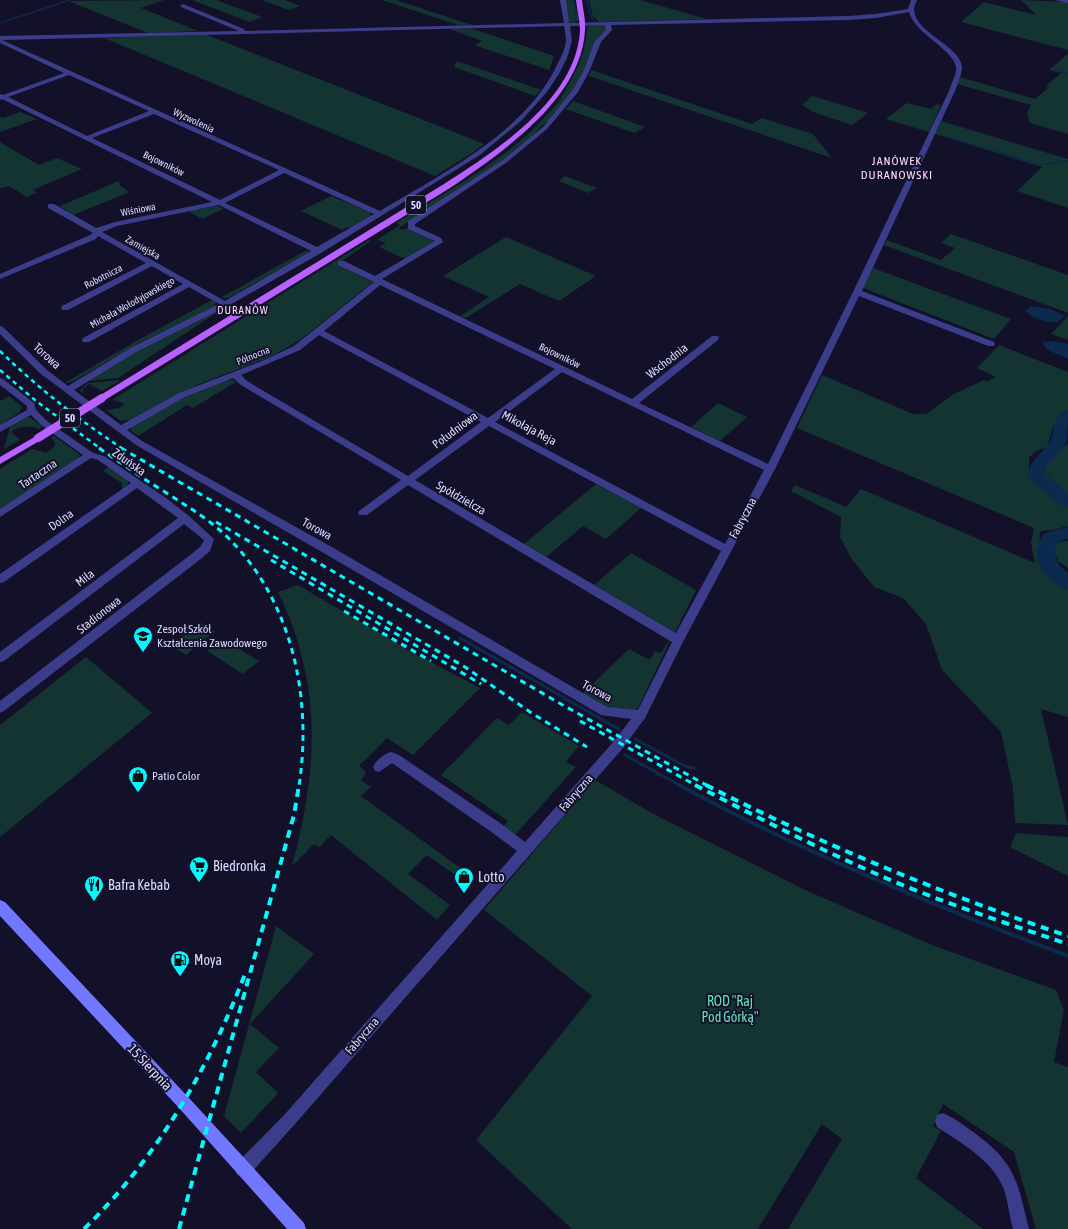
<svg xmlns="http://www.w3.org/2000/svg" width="1068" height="1229" font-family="'Asap Condensed',sans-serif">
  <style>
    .green { fill: #133431 }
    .water { fill: #0c294e }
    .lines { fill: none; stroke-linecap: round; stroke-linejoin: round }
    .stream-far2 { stroke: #0c294e; stroke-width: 1.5 }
    .stream-far1 { stroke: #0c294e; stroke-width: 3 }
    .stream { stroke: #0c294e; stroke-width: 4 }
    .river { fill: #0c294e; fill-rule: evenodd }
    .minor { fill: #3b3d8a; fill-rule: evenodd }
    .secondary { fill: #7177ff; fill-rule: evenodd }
    .primary { fill: #b861ff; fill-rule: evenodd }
    .rail-far2 { stroke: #06f8ff; stroke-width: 2.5; stroke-dasharray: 4.5 4; stroke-linecap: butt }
    .rail-far1 { stroke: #06f8ff; stroke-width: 3; stroke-dasharray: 6 5; stroke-linecap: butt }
    .rail { stroke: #06f8ff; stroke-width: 4; stroke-dasharray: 8 6; stroke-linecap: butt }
    .primary-bridge { stroke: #b861ff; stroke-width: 8 }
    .labels { text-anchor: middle; stroke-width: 4; stroke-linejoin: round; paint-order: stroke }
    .far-street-label { font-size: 10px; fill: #dbdaff; stroke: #13102a }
    .shield { fill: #13102a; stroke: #9f9dbf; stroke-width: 1 }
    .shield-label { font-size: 11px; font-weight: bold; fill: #dbdaff }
    .far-neighbourhood-label { font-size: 11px; letter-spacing: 1px; fill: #ffdcf5; stroke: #13102a }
    .far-quarter-label { font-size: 12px; letter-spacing: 1px; fill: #ffdcf5; stroke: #13102a }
    .street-label { font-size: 12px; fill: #dbdaff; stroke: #13102a }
    .poi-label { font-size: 12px; fill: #dbdaff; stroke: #13102a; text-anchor: start }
    .near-poi-label { font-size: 14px; fill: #dbdaff; stroke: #13102a; text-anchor: start }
    .near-park-label { font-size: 14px; fill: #62e2b9; stroke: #13102a }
    .near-street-label { font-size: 14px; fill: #dbdaff; stroke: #13102a }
  </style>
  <rect width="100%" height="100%" fill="#13102a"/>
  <g class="green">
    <polygon points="164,0 141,8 198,31 148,33 68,1"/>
    <polygon points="192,0 216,0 262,17 250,22"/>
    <polygon points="261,0 285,0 300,6 289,10"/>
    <polygon points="382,0 396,0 472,25 458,25"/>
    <polygon points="564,0 574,0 579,20 574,23 569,22"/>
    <polygon points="589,0 640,0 707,19 598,22 597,19 593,17"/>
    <polygon points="1021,0 1068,2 1068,50 961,22 984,2 1036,15"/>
    <path d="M600 24 606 25 607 30 591 56 573 92 549 121C544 124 536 129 535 135L514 153 399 228 402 230 406 228 435 241 405 259 379 247 386 243 377 240 400 225 396 223C454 187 520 153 562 97H561C575 75 586 54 587 27L592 25Z"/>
    <polygon points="450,29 473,29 554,56 549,70 474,45 482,41"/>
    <polygon points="207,35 449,130 484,144 471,154 435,176 104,38"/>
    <polygon points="1068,54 1068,134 1030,123 1027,112 1031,105 957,84 960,77 1035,99 1048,88 1046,86 1061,73 1049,70"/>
    <polygon points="457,61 541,90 535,96 454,67"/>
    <polygon points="591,70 752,124 762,118 813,134 832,158 589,76"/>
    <polygon points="812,96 868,113 852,125 813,112 802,105"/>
    <polygon points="573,101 645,127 634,133 566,109"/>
    <polygon points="907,103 931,109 937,104 941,105 929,132 886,119"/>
    <polygon points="20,112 37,119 0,132 0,117 3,118"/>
    <polygon points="941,121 1068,159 1068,208 1017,191 1042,167 935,134"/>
    <polygon points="0,142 39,165 57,158 82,169 33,190 37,192 27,197 9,186 0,188"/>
    <polygon points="565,176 597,188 588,193 559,181"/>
    <polygon points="119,181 120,186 130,192 73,215 60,206"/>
    <polygon points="331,196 371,212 370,213 372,216 350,228 347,227 342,230 301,211"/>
    <polygon points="218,206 223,209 202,219 188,211"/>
    <polygon points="951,234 1068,275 1068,313 884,245 887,240 941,260 955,248 941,243"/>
    <polygon points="506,237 596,276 559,301 520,284 466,318 460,316 489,297 443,276"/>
    <polygon points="369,240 371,241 342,261 345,262 346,269 373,282 300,340 270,357 197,385 132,419 121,421 106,410 119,408 124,404 112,399 115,398"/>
    <polygon points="307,250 308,253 229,298 220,298"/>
    <polygon points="873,268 1011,319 994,339 863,288"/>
    <polygon points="212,300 216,302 214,307 141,342 74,381 63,384 136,341"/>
    <polygon points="231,303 118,378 88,381 141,349 199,321"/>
    <polygon points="1068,316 1068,340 1051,334"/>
    <path d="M999 345 1068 372V410C1055 415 1050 435 1048 447L1038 450 1029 457V471L1060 502 1068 506V526L1053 530 1041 531 1039 536 1041 541V565L1053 579 1068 586V717L1041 709 1068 825 1015 823 1013 788 1001 732 942 670 926 624 903 598 874 587 851 558 840 537 841 517 791 491 795 485 846 507 861 489 1035 563 1031 543 1034 528 797 428 822 375 913 414H926L954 394 984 380 988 381 996 377 977 368Z"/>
    <polygon points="121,380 102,391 89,384 83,389 83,392 82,393 80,390 88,383"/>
    <polygon points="226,380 232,380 236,382 193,408 187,405 138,436 130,430 132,427 178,400"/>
    <polygon points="9,396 22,407 20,412 0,425 0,401"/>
    <polygon points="718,403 747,417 720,441 691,427"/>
    <path d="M28 417 31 418 42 427 39 429C30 425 19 426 11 432L20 440 4 449 10 427Z"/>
    <polygon points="54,436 80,455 79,458 0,512 0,469 32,449 46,453 54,447 55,442 51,438"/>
    <path d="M1068 444V496L1059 486 1042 473C1047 460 1057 452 1068 444Z"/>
    <polygon points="110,466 129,481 127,486 122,490 122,483 103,471"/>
    <polygon points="596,484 641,508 606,539 583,526 546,557 524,544"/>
    <polygon points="1068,541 1068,568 1059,562 1051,547 1055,542"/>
    <polygon points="631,553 696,590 675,632 594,585"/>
    <path d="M298 585 417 655 480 688 413 755 387 738 359 766 366 772 361 780 371 787 361 796 474 878 469 885 427 855 408 874 450 905 437 920 331 835 319 847 314 844 292 866C318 768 323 685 278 592Z"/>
    <polygon points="200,622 215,631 186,655 171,646"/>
    <polygon points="222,638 259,661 243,674 207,651"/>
    <polygon points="669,640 669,643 637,710 604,707 582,694 629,649 650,660 655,651 661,653"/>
    <polygon points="86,657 152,713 0,837 0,725"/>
    <polygon points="522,712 579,746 566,762 576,767 515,835 503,827 508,821 441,775 497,718 509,725"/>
    <polygon points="595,780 659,817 805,890 932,945 1056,990 1064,1010 1054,1062 1068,1067 1068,1229 1036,1229 1014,1152 943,1104 933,1126 941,1131 916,1178 983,1229 788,1229 842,1139 822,1124 758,1229 572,1229 476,1140 592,996 484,910"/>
    <polygon points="1016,833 1068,837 1068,876 1010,847"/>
    <polygon points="276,926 314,954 250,1024 279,1048 256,1072 278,1093 241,1133 224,1116"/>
  </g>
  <g class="water">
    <path d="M1031 306 1051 309 1065 316 1057 322C1047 323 1032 319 1026 311Z"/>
    <path d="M1054 341 1068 344V359C1059 354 1046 352 1042 342Z"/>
  </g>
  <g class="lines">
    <g class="stream-far2">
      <polyline points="573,0 576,17 574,21"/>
      <polyline points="587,0 591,17 595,21"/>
      <polyline points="0,23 70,0"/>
      <polyline points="1053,70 1068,74"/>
      <polyline points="940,135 1035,163 1044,164 1068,161"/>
    </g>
    <g class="stream-far1">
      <polyline points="460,638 620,730"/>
      <polyline points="635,739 685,766 694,768"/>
      <polyline points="625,755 681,786"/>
    </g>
    <path class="stream" d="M679 785C804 853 935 906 1068 956"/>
    <g class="river">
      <path d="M1068 410C1068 419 1068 433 1067 441 1062 454 1046 460 1045 474L1068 493V508L1062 506 1030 480 1028 476 1030 466 1036 458 1051 441 1055 423 1062 412Z"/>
      <path d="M1068 527V539L1057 542C1051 555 1058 565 1068 573V590C1053 585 1034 567 1037 550 1038 543 1041 538 1045 533Z"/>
    </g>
    <g class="minor">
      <path d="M560 0H566L569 23 848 16 876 14 908 9 911 0H917C916 3 914 6 914 9 914 33 960 45 962 67 962 75 957 84 955 91L862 291 994 342 995 344 994 346H988L859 296 775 469 684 640 645 718 623 748 295 1124 249 1175 243 1177 237 1175 235 1169 237 1163 285 1114 517 851 490 831 392 763 379 772 375 771 373 767C376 760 384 754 391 752L399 755 500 823 525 842 615 740 631 719 601 715 322 552 136 445 41 374 0 334V326L3 327 47 370 68 386 132 347 219 304 189 287 89 342H83L82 340 83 338 183 284 152 266 68 310H62L61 308 62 306 146 263 98 236 96 239 0 279V274L90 235 93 233 48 208V204H54L96 228 115 222 212 202 2 99 0 100V94L3 95 64 73 0 43V36L239 31 181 7 180 6 183 4 244 29 245 31 564 23ZM909 12C915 34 953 49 956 67 957 75 951 83 949 91L853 292 768 464 639 403 718 340 719 338 718 336H712L632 399 382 279 443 242 441 238 415 226V224L507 162 547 129 578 92 589 72 601 42 612 30 611 25 848 20 876 18ZM605 25 606 30 595 41 583 72 572 91 543 127 503 160 408 221V229L435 241 375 276 344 261H338V265L374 282 294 346 262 361 179 393 121 425 74 390 138 351 228 306 321 253 480 155 521 121 546 93 559 74 567 58 572 41 570 26ZM564 26C565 31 566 37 566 41 565 50 560 59 556 67 523 134 441 174 380 211L2 40ZM69 75 149 111 87 136 8 97ZM154 114 279 170 220 200 92 138ZM284 173 374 214 317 247 225 203ZM219 205 311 251 225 301 102 232 117 226ZM380 285 555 369 488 418 324 331ZM319 335 481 422 408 476 247 381 241 375 300 350ZM562 372 764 470 725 544 495 422ZM233 378 241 385 401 480 359 511 358 513 359 515H367L408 485 672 642 638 710 607 707 330 546 142 441 127 430 185 397ZM489 426 721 551 676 633 415 480Z"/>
      <polygon points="1055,0 1068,0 1068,3"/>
      <polygon points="0,378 3,379 34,403 36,410 47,421 93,453 104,456 166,498 189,516 214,539 210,551 202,558 4,711 0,713 0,701 194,552 201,546 204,540 184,524 4,661 0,662 0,652 178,518 137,488 4,582 0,583 0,574 131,483 98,460 91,458 0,517 0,509 83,455 41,425 31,415 0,432 0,425 27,410 27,406 0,385"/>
      <path d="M943 1113C953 1117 963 1125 972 1131 1016 1163 1017 1180 1029 1229H1013C1009 1215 1008 1200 1003 1187 991 1159 961 1143 937 1127L935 1121 937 1115Z"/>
    </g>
    <polygon class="secondary" points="0,900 5,902 189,1098 304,1223 306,1229 287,1229 179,1108 0,916"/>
    <g class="primary">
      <path d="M576 0H582C583 10 586 21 585 30 582 99 501 153 450 188L105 400H99L97 398 99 396 444 184C496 151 576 99 580 31 580 21 577 10 576 0Z"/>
      <polygon points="38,435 43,438 41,440 0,464 0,457"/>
    </g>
    <g class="rail-far2">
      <path d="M0 351C38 388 79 420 123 449"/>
      <polyline points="0,370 36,401 101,449"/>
    </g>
    <g class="rail-far1">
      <path d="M99 448C121 463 142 478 165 492 185 505 204 516 222 532 291 595 313 696 299 786"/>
      <polyline points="121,448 561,704 708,786"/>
      <polyline points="216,522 465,667 533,714 587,747"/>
      <polyline points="271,560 481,684"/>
      <polyline points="344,611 431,661"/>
      <polyline points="580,721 697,786"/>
    </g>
    <g class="rail">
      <path d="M695 785C753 815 811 845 872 872 935 900 1002 922 1068 944"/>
      <path d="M706 785C823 845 943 894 1068 936"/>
      <path d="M84 1229C157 1158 209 1068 245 974"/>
      <polyline points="179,1229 294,815 299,785"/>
    </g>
    <polyline class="primary-bridge" points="38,438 102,398"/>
  </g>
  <defs>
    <g id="school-pin" transform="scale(1)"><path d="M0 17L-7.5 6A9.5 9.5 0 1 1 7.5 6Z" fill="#06f8ff" stroke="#13102a"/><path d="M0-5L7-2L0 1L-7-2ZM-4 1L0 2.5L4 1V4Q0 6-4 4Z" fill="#111"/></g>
    <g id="shop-pin" transform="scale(1)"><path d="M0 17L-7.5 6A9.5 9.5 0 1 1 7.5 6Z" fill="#06f8ff" stroke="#13102a"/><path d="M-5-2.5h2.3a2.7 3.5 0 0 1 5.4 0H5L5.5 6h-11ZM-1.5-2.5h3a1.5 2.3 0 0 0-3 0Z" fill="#111"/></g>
    <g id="supermarket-pin" transform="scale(1)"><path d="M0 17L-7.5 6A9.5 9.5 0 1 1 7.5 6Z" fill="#06f8ff" stroke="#13102a"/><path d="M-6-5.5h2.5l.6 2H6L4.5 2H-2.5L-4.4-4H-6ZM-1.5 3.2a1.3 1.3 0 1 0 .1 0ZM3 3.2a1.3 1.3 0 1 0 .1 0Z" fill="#111"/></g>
    <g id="restaurant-pin" transform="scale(1)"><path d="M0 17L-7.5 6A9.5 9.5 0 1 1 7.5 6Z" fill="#06f8ff" stroke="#13102a"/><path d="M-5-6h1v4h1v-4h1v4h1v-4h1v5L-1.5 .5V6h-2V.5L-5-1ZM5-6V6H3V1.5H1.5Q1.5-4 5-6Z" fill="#111"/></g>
    <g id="fuel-pin" transform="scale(1)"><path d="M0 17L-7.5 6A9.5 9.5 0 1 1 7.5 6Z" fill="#06f8ff" stroke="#13102a"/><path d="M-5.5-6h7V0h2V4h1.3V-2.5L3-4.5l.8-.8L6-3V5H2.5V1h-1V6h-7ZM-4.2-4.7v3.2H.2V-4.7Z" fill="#111"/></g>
  </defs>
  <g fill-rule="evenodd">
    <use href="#school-pin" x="143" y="636"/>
    <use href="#shop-pin" x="138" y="776"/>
    <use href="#supermarket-pin" x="199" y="866"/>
    <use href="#shop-pin" x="464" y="877"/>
    <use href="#restaurant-pin" x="94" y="885"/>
    <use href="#fuel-pin" x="180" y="960"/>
  </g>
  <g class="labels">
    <g class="far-street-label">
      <text transform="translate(194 120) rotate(25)" y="4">Wyzwolenia</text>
      <text transform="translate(164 163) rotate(26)" y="4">Bojowników</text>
      <text transform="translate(138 209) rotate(-11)" y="4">Wiśniowa</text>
      <text transform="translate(143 247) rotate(29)" y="4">Zamiejska</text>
      <text transform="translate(103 276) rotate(-27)" y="4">Robotnicza</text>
      <text transform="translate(132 302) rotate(-29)" y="4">Michała Wołodyjowskiego</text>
      <text transform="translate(253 355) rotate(-22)" y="4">Północna</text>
      <text transform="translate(560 355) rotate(26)" y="4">Bojowników</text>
    </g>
    <g class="shield">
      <rect x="406" y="196" width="20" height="18" rx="3"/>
      <rect x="60" y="409" width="20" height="18" rx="3"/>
    </g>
    <g class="shield-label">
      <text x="416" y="209">50</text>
      <text x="70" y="422">50</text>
    </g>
    <g class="far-neighbourhood-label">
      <text x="243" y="314">DURANÓW</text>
    </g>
    <g class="far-quarter-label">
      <text x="897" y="165">JANÓWEK<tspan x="897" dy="14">DURANOWSKI</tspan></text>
    </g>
    <g class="street-label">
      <text transform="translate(47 356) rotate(42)" y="4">Torowa</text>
      <text transform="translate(667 361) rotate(-38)" y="4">Wschodnia</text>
      <text transform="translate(529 428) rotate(28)" y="4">Mikołaja Reja</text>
      <text transform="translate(455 430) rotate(-37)" y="4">Południowa</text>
      <text transform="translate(129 462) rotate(35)" y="4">Zduńska</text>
      <text transform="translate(38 474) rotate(-34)" y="4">Tartaczna</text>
      <text transform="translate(461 498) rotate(30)" y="4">Spółdzielcza</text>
      <text transform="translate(743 518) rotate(-62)" y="4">Fabryczna</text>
      <text transform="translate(61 520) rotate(-35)" y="4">Dolna</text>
      <text transform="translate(317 529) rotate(29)" y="4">Torowa</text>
      <text transform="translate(85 578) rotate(-37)" y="4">Miła</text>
      <text transform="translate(99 615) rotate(-38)" y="4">Stadionowa</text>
      <text transform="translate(597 691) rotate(28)" y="4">Torowa</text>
      <text transform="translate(576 793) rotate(-49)" y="4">Fabryczna</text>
      <text transform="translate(362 1036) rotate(-49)" y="4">Fabryczna</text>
    </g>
    <g class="poi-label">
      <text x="157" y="633">Zespoł Szkół<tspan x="157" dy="14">Kształcenia Zawodowego</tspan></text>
      <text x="152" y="780">Patio Color</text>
    </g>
    <g class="near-poi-label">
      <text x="213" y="871">Biedronka</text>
      <text x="478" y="882">Lotto</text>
      <text x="108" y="890">Bafra Kebab</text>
      <text x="194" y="965">Moya</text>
    </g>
    <g class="near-park-label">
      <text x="730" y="1006">ROD "Raj<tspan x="730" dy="16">Pod Górką"</tspan></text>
    </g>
    <g class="near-street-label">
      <text transform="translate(150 1067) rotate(47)" y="5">15 Sierpnia</text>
    </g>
  </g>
</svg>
